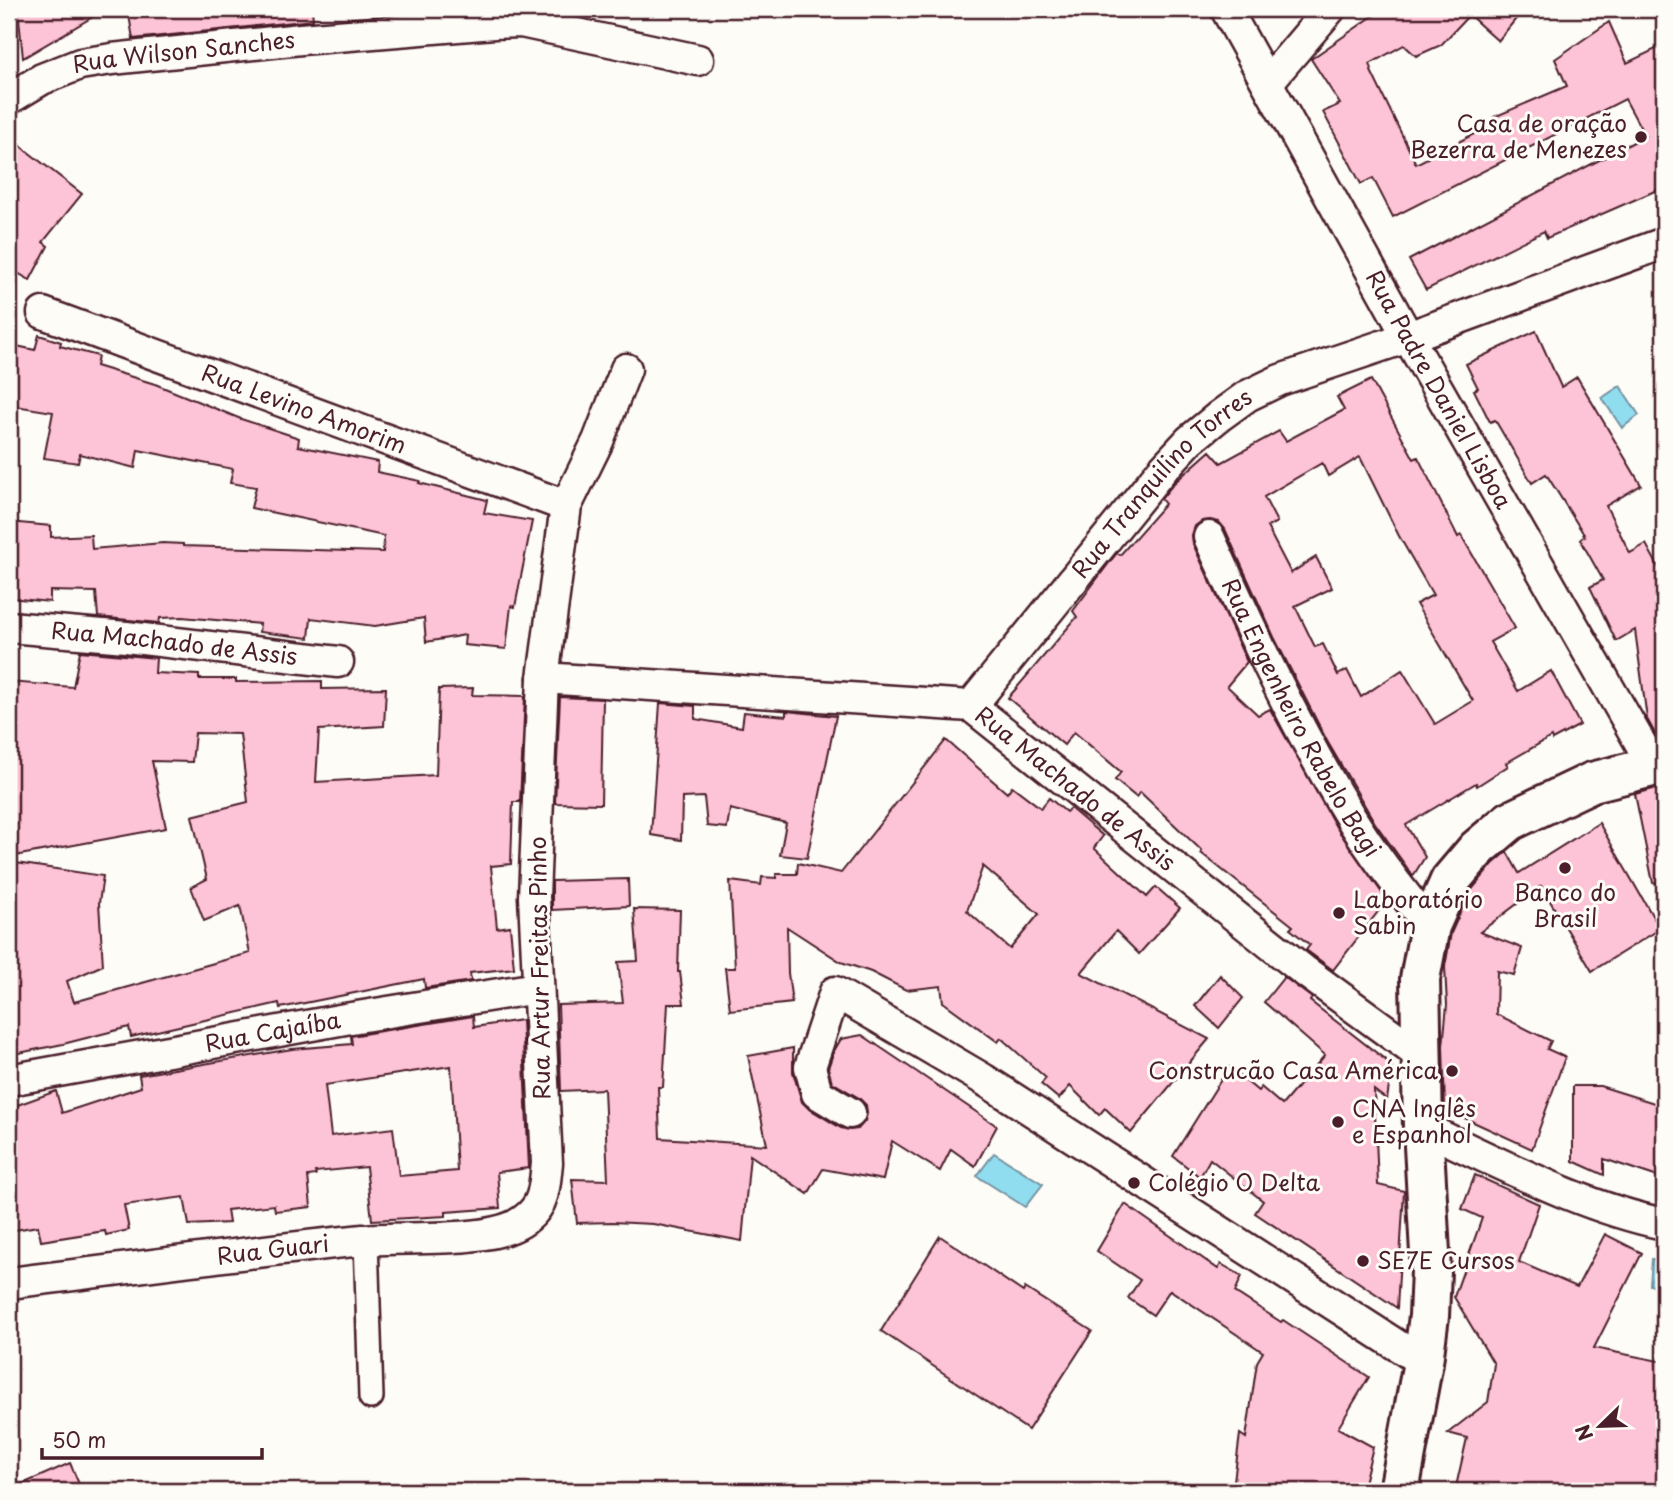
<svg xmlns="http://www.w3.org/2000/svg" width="1673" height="1500" font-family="'Playpen Sans',sans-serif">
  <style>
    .water { fill: #90ddef; stroke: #7491a1; stroke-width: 2 }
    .building { fill: #fdc3d6; stroke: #4a1f2b; stroke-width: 2; fill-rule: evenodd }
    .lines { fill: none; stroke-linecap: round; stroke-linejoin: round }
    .pedestrian-casing { stroke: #4a1f2b; stroke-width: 28 }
    .minor-casing { stroke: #4a1f2b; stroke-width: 35 }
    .secondary-casing { stroke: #4a1f2b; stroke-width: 44 }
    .pedestrian { stroke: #fdfcf7; stroke-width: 23 }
    .minor { stroke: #fdfcf7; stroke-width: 30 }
    .secondary { stroke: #fdfcf7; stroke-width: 38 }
    .poi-dot { fill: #4a1f2b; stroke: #fdfcf7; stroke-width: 2.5 }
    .labels { text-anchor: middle; stroke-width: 6; stroke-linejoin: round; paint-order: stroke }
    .street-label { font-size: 23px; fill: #4a1f2b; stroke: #fdfcf7 }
    .poi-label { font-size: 23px; fill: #4a1f2b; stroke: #fdfcf7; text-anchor: start }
  </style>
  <rect width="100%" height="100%" fill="#fdfcf7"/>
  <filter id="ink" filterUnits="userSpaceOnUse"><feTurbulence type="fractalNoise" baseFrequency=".0143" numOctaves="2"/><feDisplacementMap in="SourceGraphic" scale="14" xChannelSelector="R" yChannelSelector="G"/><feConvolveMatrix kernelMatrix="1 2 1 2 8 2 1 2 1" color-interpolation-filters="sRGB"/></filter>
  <g filter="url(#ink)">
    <g class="water">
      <polygon points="1620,386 1639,415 1622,428 1602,398"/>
      <polygon points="994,1153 1043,1184 1025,1207 977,1176"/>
      <polygon points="1652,1259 1664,1260 1664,1289 1650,1285"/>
    </g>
    <g class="building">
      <polygon points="18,9 106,9 23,58"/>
      <polygon points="128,9 312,9 313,20 133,39"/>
      <polygon points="1383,9 1524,9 1498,41 1469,15 1441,45 1416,56 1404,45 1370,64 1372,69 1371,71 1416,164 1497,122 1494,117 1567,86 1555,59 1609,22 1627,63 1664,45 1664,187 1547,238 1544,231 1426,290 1409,260 1645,136 1625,99 1393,217 1373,178 1361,184 1323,112 1340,104 1311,59"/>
      <polygon points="9,137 82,194 43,242 48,246 30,280 9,268"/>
      <polygon points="1536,331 1561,387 1577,377 1641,485 1606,506 1630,553 1646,544 1664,577 1664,739 1658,739 1647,719 1635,630 1616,641 1590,587 1603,580 1580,539 1585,536 1546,474 1532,483 1495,420 1490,422 1474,390 1478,388 1466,364"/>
      <polygon points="39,335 61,342 60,346 98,356 96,366 155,384 241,419 299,438 298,446 378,462 377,472 420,481 419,483 487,500 484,513 532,521 515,607 511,606 506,649 464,645 465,635 426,642 424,618 375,626 311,618 309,638 259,632 260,624 182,617 160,618 159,623 98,617 96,592 50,591 50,602 9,598 9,522 51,526 51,537 91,535 92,549 163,543 183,544 183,546 383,552 384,536 251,508 256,487 230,483 233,469 138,450 135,468 80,454 78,463 44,458 53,412 9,405 9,366 12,345 35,350"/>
      <path d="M1371 380 1414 459 1418 457 1458 537 1461 535 1515 628 1490 642 1518 691 1551 671 1580 725 1552 740 1551 737 1506 763 1508 766 1477 786 1476 783 1406 825 1425 857 1413 876 1375 823 1327 741 1274 637 1225 529 1219 522 1210 520 1202 521 1195 526 1192 535 1193 544 1247 662 1227 686 1258 715 1270 709 1336 827 1387 900 1333 970 1306 950 1310 945 1290 929 1293 926 1201 853 1202 851 1140 792 1136 797 1115 780 1121 772 1074 732 1064 745 1008 698 1077 617 1073 611 1109 563 1117 553 1120 555 1165 504 1161 499 1174 483 1210 451 1221 463 1279 431 1286 441 1344 410 1337 397ZM1360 457 1399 536 1433 595 1416 604 1473 701 1435 724 1402 670 1361 697 1347 670 1338 675 1323 644 1315 647 1295 606 1332 588 1316 557 1291 573 1267 527 1277 522 1264 497 1322 463 1328 476Z"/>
      <polygon points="80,651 156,658 155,673 199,675 199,679 236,679 236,682 322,681 322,689 386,688 384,726 319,730 316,782 436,775 439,689 473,688 472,695 525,696 520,802 513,802 511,864 491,866 497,928 510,926 514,968 470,973 471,981 425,988 424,979 280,1008 279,1003 131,1037 129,1027 63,1044 9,1055 9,862 103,876 99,903 103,965 67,981 74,1002 250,953 240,906 204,921 191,887 207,879 192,816 248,802 240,734 195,733 192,762 152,761 166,828 9,857 9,682 73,687"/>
      <polygon points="560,697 603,699 601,804 555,803"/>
      <polygon points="660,703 695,706 695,719 742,727 744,712 786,716 786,711 836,716 807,858 780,855 786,823 730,809 727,828 707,826 704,797 682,798 681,840 651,835"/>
      <path d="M946 740 1007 793 1012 786 1041 808 1049 798 1066 812 1070 808 1103 836 1094 848 1121 873 1147 897 1156 887 1180 908 1139 954 1116 931 1081 973 1209 1039 1131 1133 1105 1108 1099 1115 1070 1086 1059 1099 1041 1084 1046 1078 1001 1038 998 1042 943 1002 941 986 906 990 871 972 841 962 787 927 788 973 792 1003 730 1010 725 968H735L730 881 761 885 762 877 776 878V874H797L798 863 841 873ZM983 866 1039 914 1010 949 967 911Z"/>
      <polygon points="1664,786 1664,882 1653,883 1635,794"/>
      <polygon points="1599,823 1660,929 1592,971 1541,886 1480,932 1522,948 1514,975 1497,971 1496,1014 1551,1041 1547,1049 1565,1057 1532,1149 1445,1109 1443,1046 1447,1005 1445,967 1451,933 1469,893 1493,864 1507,852 1519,873"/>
      <polygon points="628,879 629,906 552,910 552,881"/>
      <polygon points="634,909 680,910 678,972 680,972 684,1004 668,1004 663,1087 658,1087 660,1138 767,1145 748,1056 793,1048 793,1072 802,1102 808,1108 841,1128 849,1130 858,1129 865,1121 867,1113 866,1105 859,1098 832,1082 828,1068 834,1051 841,1039 862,1035 997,1126 975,1166 951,1149 940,1171 892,1141 883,1180 823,1169 808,1194 750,1155 742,1241 653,1224 612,1222 577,1223 572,1179 608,1180 604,1089 561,1091 558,1005 623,1003 618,962 638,961"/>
      <polygon points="1220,975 1243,998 1219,1028 1195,1006"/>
      <polygon points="1284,977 1312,998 1310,1001 1392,1065 1387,1100 1374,1090 1378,1185 1404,1191 1397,1308 1255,1213 1263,1201 1210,1159 1200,1177 1173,1156 1229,1067 1258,1091 1261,1087 1282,1105 1325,1055 1264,1002"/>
      <path d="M473 1016 474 1027 522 1020 529 1168 497 1172 500 1208 446 1212V1216L372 1220 366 1167 315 1172 316 1175 308 1176 311 1207 275 1211 274 1205 227 1210 229 1223 189 1225 184 1197 124 1205 129 1230 106 1235 105 1231 41 1241 38 1226 9 1231V1108L56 1091 62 1113 141 1087 139 1075 292 1049 352 1044 351 1036ZM451 1066 457 1171 399 1176 393 1128 331 1136 325 1085Z"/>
      <polygon points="1573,1086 1600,1086 1664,1106 1664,1179 1604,1159 1604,1175 1573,1161"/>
      <polygon points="1475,1175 1539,1204 1519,1262 1577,1287 1605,1234 1642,1253 1594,1348 1664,1362 1664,1491 1455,1491 1467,1438 1448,1433 1488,1402 1494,1364 1454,1297 1482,1218 1462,1209"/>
      <polygon points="1125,1204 1218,1269 1221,1264 1242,1276 1235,1292 1281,1322 1283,1320 1369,1377 1338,1428 1373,1447 1362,1491 1253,1491 1234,1481 1240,1434 1246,1438 1257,1362 1263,1352 1170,1290 1153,1315 1128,1298 1140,1280 1097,1251"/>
      <polygon points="940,1236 1023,1292 1025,1288 1092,1331 1028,1430 881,1331"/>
      <polygon points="70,1463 82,1491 9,1491 9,1490"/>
    </g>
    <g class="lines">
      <g class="pedestrian-casing">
        <polyline id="pedestrian" points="366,1240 371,1397"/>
      </g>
      <g class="minor-casing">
        <g id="minor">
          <path id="s1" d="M1226 9 1408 337 1654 767"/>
          <polyline points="1268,82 1330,9"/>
          <path id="s2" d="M9 99 42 79 80 64 112 59 301 39 494 23 521 22 698 60"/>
          <path id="s3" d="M43 313 566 506"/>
          <path id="s4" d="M1209 537C1252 633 1296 728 1351 818 1374 856 1402 892 1430 926"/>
          <path id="s5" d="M9 627 126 637 338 662"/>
          <path id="s6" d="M543 678 971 706 1303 970 1421 1056"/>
          <path id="s7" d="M971 706 1162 470 1190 440 1218 417 1247 396 1280 380 1408 337 1664 243"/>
          <path id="s8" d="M9 1080 345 1019 537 988"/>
          <polyline points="850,1113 817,1093 810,1067 835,992 983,1079 1423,1362"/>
          <path d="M1423 1128C1500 1163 1581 1207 1664 1224"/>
          <path id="s9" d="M9 1283C127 1269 245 1252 363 1240 404 1236 481 1243 516 1225 544 1210 544 1192 547 1163L534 897 543 678 566 506 598 441 626 369"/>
        </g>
      </g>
      <g class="secondary-casing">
        <polyline id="secondary" points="1399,1491 1423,1362 1429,1316 1431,1271 1423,1128 1420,979 1430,926 1450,881 1477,849 1510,821 1592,782 1664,764"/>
      </g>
      <use href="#pedestrian" class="pedestrian"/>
      <use href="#minor" class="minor"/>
      <use href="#secondary" class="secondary"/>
    </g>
  </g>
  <g class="poi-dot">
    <circle cx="1641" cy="137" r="7"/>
    <circle cx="1565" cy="868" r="7"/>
    <circle cx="1339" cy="913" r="7"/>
    <circle cx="1452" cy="1071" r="7"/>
    <circle cx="1338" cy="1122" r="7"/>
    <circle cx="1134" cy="1183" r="7"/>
    <circle cx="1363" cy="1261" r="7"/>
  </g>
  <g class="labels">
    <g class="street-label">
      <text dy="8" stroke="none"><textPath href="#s2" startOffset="184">Rua Wilson Sanches</textPath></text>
      <text dy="8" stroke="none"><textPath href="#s1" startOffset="436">Rua Padre Daniel Lisboa</textPath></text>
      <text dy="8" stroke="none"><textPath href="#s3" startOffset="278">Rua Levino Amorim</textPath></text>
      <text dy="8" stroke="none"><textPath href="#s7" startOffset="294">Rua Tranquilino Torres</textPath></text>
      <text dy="8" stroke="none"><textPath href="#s5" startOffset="166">Rua Machado de Assis</textPath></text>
      <text dy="8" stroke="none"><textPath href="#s4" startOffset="203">Rua Engenheiro Rabelo Bagi</textPath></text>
      <text dy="8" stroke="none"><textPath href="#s6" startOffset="562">Rua Machado de Assis</textPath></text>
      <text transform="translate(540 968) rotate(-91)" y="8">Rua Artur Freitas Pinho</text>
      <text dy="8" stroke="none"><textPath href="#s8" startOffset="268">Rua Cajaíba</textPath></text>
      <text dy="8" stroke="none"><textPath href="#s9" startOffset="266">Rua Guari</textPath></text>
    </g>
    <g class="poi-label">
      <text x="1627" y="132" text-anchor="end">Casa de oração<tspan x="1627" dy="26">Bezerra de Menezes</tspan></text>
      <text x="1565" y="901" text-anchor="middle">Banco do<tspan x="1565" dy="26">Brasil</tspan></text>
      <text x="1353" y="908">Laboratório<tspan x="1353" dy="26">Sabin</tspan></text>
      <text x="1438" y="1079" text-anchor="end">Construcão Casa América</text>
      <text x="1352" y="1117">CNA Inglês<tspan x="1352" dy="26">e Espanhol</tspan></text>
      <text x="1148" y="1191">Colégio O Delta</text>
      <text x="1377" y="1269">SE7E Cursos</text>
    </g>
  </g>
  <rect width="1673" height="1500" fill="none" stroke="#fdfcf7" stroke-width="35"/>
  <rect x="18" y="18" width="1638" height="1465" fill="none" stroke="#4a1f2b" stroke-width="2.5" filter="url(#ink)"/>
  <g transform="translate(1600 1426) rotate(247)" stroke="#fdfcf7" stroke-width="5" paint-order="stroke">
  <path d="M0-5L12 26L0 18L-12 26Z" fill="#4a1f2b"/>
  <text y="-10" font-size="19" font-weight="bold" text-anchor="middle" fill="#4a1f2b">N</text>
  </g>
  <path d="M42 1448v10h220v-10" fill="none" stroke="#4a1f2b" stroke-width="3.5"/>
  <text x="52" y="1448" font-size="21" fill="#4a1f2b" stroke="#fdfcf7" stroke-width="5" paint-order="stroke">50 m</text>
</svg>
